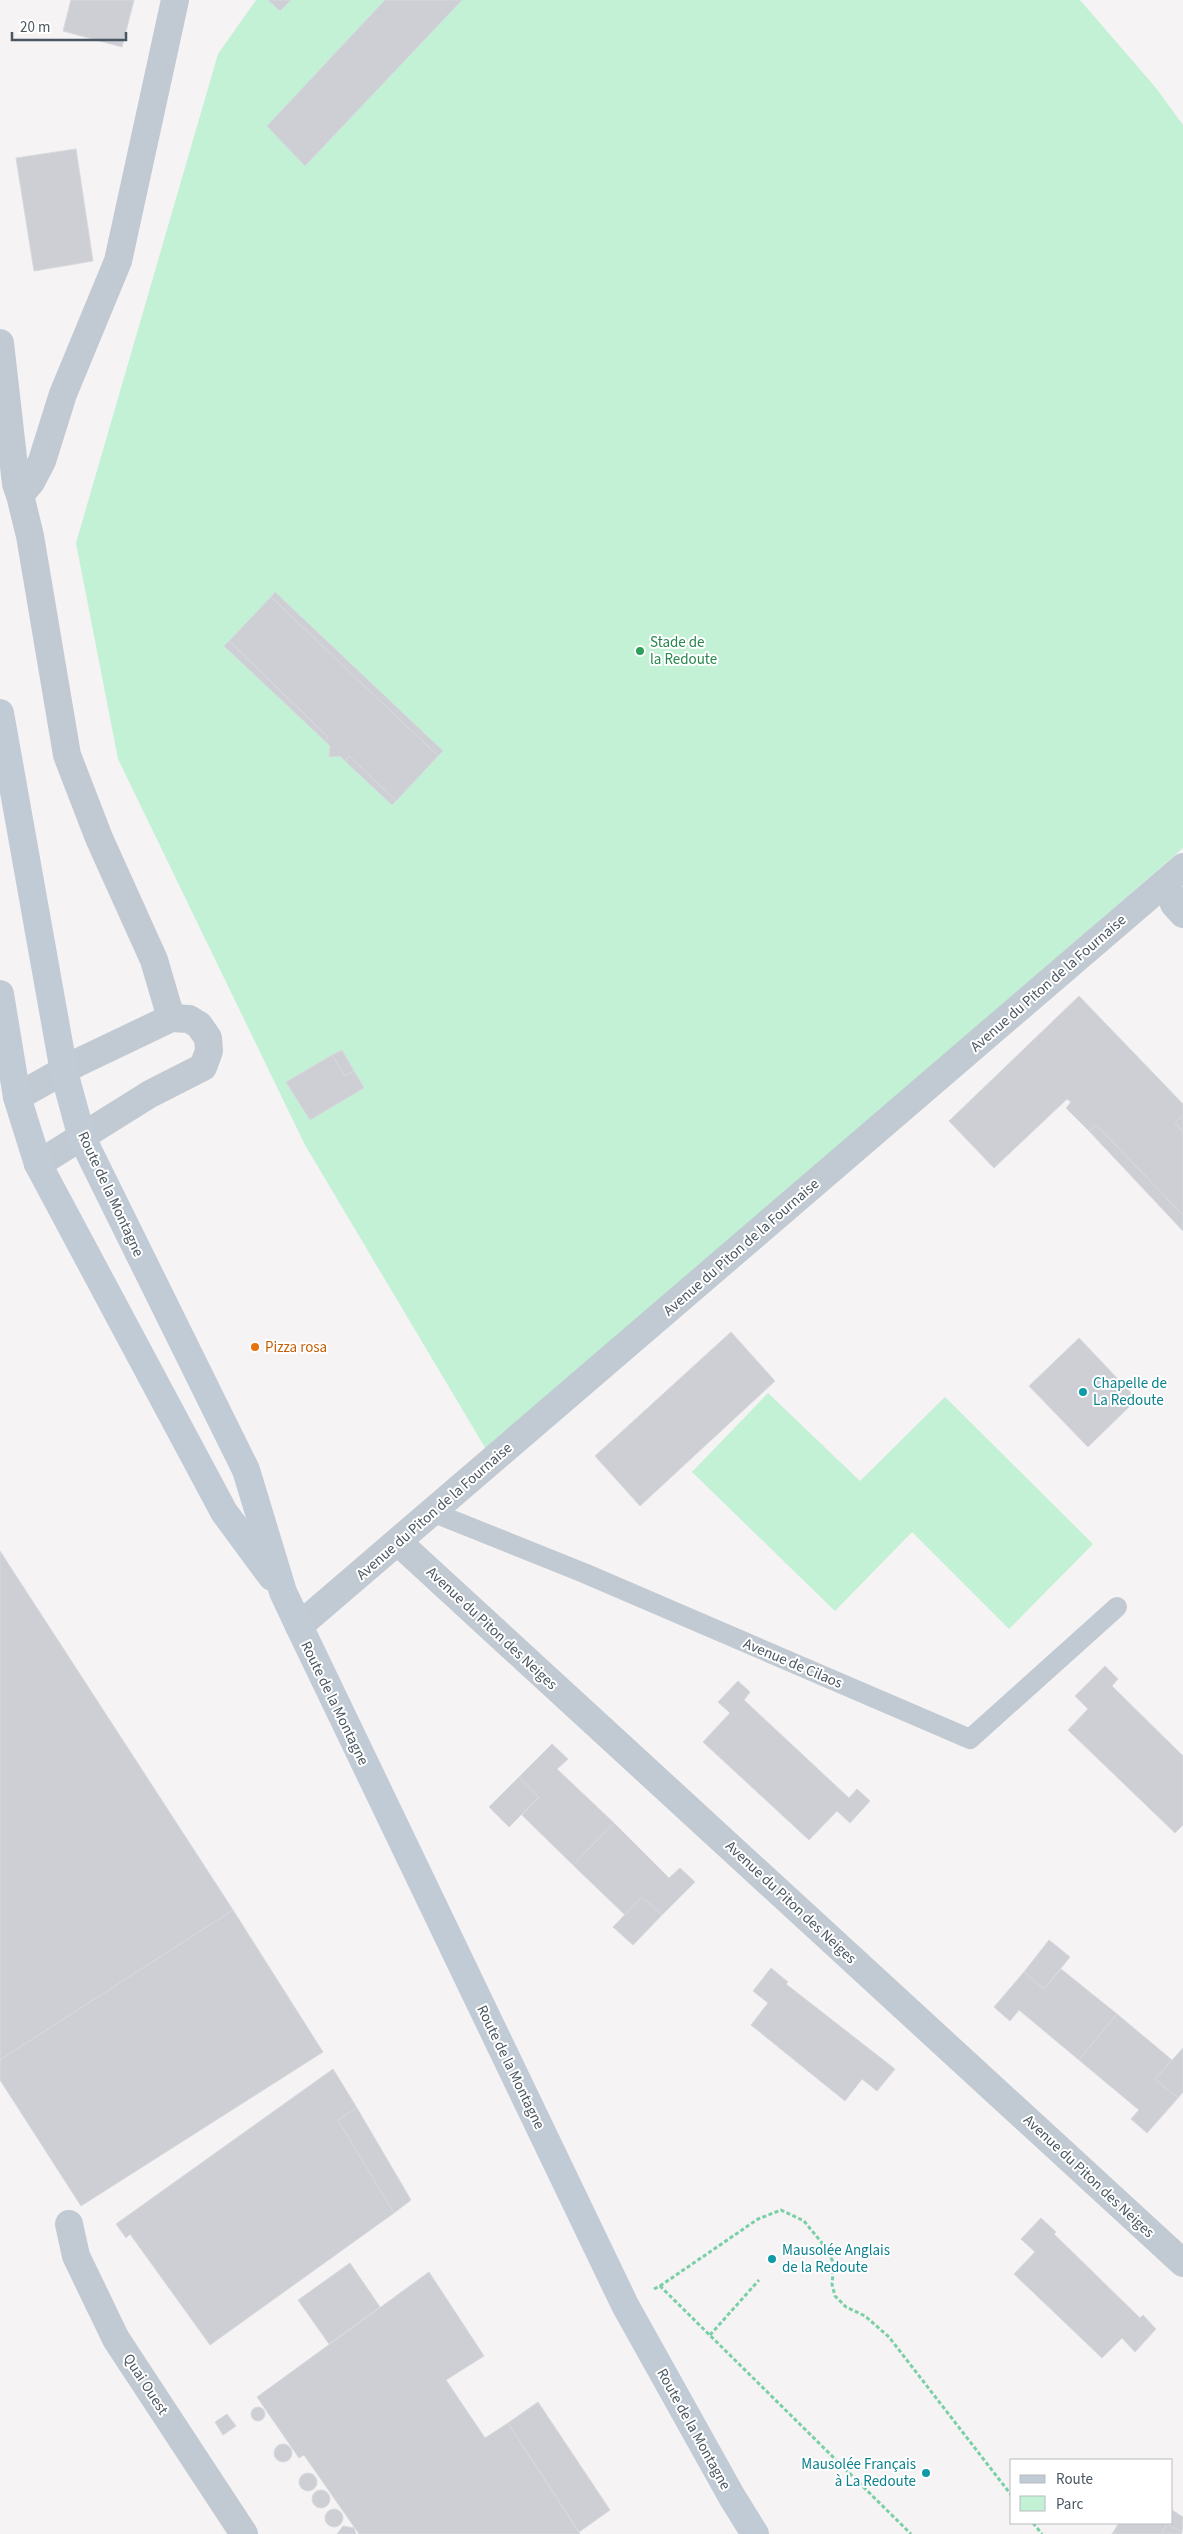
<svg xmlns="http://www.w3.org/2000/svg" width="1183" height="2534" font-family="'Source Sans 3',sans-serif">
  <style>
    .green { fill: #c3f1d5 }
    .building { fill: #cdcfd5; stroke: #d7d9de }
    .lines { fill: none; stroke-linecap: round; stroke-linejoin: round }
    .path { stroke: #7ad0a6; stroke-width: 3; stroke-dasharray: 4 2.5; stroke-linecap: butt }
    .lane { stroke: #c1cad2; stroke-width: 20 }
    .street { stroke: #c1cad2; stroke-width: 28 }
    .secondary { stroke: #c1cbd6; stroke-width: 28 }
    .leisure-dot { fill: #2e9e5b; stroke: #fff; stroke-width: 2 }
    .food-dot { fill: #e8710a; stroke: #fff; stroke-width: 2 }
    .culture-dot { fill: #0f9aa8; stroke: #fff; stroke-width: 2 }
    .labels { text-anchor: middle; stroke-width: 4; stroke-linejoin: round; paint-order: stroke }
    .leisure-label { font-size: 15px; fill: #27864d; stroke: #fff; text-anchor: start }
    .street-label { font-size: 15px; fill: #4a5661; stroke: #fff }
    .food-label { font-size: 15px; fill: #c56008; stroke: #fff; text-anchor: start }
    .culture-label { font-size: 15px; fill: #0d838f; stroke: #fff; text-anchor: start }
  </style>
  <rect width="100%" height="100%" fill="#f5f3f3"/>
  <g class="green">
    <polygon points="256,0 1080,0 1156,88 1183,125 1183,848 487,1451 305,1145 118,759 76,543 218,54"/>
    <polygon points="768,1393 860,1481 945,1397 1093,1544 1009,1629 912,1532 835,1611 692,1472"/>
  </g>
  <g class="building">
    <polygon points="71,0 134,0 122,47 63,31"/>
    <polygon points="268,0 291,0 280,11"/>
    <polygon points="385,0 462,0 305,166 267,126"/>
    <polygon points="76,149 93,261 34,271 16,158"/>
    <polygon points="275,592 443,751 438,756 271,597"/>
    <polygon points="271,597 438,756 396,801 349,756 345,761 340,756 329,757 330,746 325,741 328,737 229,641"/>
    <polygon points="229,641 328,737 325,741 224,646"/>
    <polygon points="349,756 396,801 392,805 345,761"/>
    <polygon points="1079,996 1183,1104 1183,1115 1175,1123 1183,1132 1183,1215 1096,1125 1089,1131 1066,1108 1071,1102 1067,1099 994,1168 949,1121"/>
    <polygon points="342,1050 354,1071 345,1076 332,1055"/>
    <polygon points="332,1055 345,1076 354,1071 364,1088 310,1120 286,1082"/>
    <polygon points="1183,1115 1183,1132 1175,1123"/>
    <polygon points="1096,1125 1183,1215 1183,1231 1089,1131"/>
    <polygon points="731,1332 775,1381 640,1506 595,1456"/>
    <polygon points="1079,1338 1137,1399 1088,1447 1029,1386"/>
    <polygon points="0,1551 233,1910 0,2060"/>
    <polygon points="1105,1666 1118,1679 1112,1686 1183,1756 1183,1825 1175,1833 1068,1730 1088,1709 1075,1696"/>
    <polygon points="738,1681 750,1692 744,1700 849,1798 857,1789 870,1801 850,1823 837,1811 809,1840 703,1742 730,1713 718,1702"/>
    <polygon points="552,1744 568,1759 557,1769 614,1823 573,1865 522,1815 539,1797 519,1777"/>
    <polygon points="519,1777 539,1797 509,1827 489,1807"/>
    <polygon points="614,1823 669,1878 680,1868 695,1882 662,1915 642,1897 625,1915 573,1865"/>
    <polygon points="642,1897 662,1915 633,1945 613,1927"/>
    <polygon points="233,1910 323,2052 81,2206 0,2080 0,2060"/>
    <polygon points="1049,1940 1070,1957 1044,1989 1024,1972"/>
    <polygon points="771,1968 788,1982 786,1984 895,2069 877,2091 862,2079 845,2101 751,2025 768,2003 753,1991"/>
    <polygon points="1061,1969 1117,2014 1079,2060 1019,2010 1010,2021 994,2007 1024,1972 1044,1989"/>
    <polygon points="1117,2014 1172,2060 1155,2079 1178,2098 1147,2133 1131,2119 1139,2110 1079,2060"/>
    <polygon points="1183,2048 1183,2092 1178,2098 1155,2079"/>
    <polygon points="333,2069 357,2108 338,2120 394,2213 210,2345 130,2234 126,2238 116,2224"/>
    <polygon points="357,2108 411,2200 394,2213 338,2120"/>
    <polygon points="1041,2218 1056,2232 1054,2234 1140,2318 1143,2315 1156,2329 1135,2352 1122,2338 1102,2358 1014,2274 1035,2252 1021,2239"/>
    <polygon points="350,2263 380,2307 329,2344 298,2300"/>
    <polygon points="429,2272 484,2356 446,2380 485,2438 508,2423 580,2534 359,2534 304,2455 299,2458 257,2397"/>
    <polygon points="538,2402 610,2510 579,2532 508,2423"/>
    <circle cx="258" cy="2414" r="7"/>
    <polygon points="227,2414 236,2426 223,2435 215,2422"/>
    <circle cx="283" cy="2453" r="9"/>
    <circle cx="308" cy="2482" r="9"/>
    <circle cx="321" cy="2499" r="9"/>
    <circle cx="334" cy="2518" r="9"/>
    <polygon points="1172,2510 1183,2517 1182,2532 1167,2524 1161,2534 1112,2534 1119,2523 1172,2523"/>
    <polygon points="1167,2524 1182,2532 1181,2534 1161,2534"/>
    <polygon points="343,2526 354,2528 356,2534 337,2534"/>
  </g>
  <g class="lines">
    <g class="path">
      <polyline points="660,2286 758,2219 781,2210 804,2221 822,2243 834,2263 832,2284 835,2296 846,2307 865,2316 889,2337 1012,2496"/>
      <polyline points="654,2289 660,2286 911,2534"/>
      <polyline points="710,2335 759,2280"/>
      <polyline points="1033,2523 1042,2534"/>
    </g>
    <polyline class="lane" points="432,1512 584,1573 970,1739 1117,1607"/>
    <g class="street">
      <polyline points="0,343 16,484 20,495 31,482 42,461 63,394 118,261 175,0"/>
      <polyline points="20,495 30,536 67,755 99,838 154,960 171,1018"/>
      <polyline points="1166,882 1174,904 1183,914"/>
      <polyline points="17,1097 79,1062 171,1018 189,1019 199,1025 208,1038 209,1051 203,1067 150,1094 38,1164"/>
      <polyline points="398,1542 1183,2263"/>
      <polyline points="299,1626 1183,867"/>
      <polyline points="69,2224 76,2256 116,2339 244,2534"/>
    </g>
    <g class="secondary">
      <polyline points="0,713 64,1072 82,1138 246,1470 283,1592 299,1626 625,2305 732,2497 755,2534"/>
      <polyline points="0,994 17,1097 38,1164 224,1512 272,1577"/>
    </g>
  </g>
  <circle class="leisure-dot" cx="640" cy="651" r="5"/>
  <circle class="food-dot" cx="255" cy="1347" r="5"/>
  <g class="culture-dot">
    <circle cx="1083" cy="1392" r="5"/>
    <circle cx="772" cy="2259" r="5"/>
    <circle cx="926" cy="2473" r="5"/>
  </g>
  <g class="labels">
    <g class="leisure-label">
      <text x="650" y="647">Stade de<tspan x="650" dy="17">la Redoute</tspan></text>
    </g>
    <g class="street-label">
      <text transform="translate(1048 983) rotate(-41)" y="5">Avenue du Piton de la Fournaise</text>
      <text transform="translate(111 1194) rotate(65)" y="5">Route de la Montagne</text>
      <text transform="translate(741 1247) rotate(-41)" y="5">Avenue du Piton de la Fournaise</text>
      <text transform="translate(434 1511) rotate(-41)" y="5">Avenue du Piton de la Fournaise</text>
      <text transform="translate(492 1628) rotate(43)" y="5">Avenue du Piton des Neiges</text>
      <text transform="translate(793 1663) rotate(23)" y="5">Avenue de Cilaos</text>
      <text transform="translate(335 1703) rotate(64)" y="5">Route de la Montagne</text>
      <text transform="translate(791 1902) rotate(43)" y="5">Avenue du Piton des Neiges</text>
      <text transform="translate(511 2067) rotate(64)" y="5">Route de la Montagne</text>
      <text transform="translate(1089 2176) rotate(43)" y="5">Avenue du Piton des Neiges</text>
      <text transform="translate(146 2384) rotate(57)" y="5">Quai Ouest</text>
      <text transform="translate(694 2429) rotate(61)" y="5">Route de la Montagne</text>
    </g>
    <g class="food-label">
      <text x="265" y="1352">Pizza rosa</text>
    </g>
    <g class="culture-label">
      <text x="1093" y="1388">Chapelle de<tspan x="1093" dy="17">La Redoute</tspan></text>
      <text x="782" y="2255">Mausolée Anglais<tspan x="782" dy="17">de la Redoute</tspan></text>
      <text x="916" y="2469" text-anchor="end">Mausolée Français<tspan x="916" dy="17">à La Redoute</tspan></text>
    </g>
  </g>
  <rect x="1010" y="2459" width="162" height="65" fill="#ffffff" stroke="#b7bbc0"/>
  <rect x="1020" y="2475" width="25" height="8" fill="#c1cbd6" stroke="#b7bbc0"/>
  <text x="1056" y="2484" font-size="15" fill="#4a5661">Route</text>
  <rect x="1020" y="2496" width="25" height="15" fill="#c3f1d5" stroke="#b7bbc0"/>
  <text x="1056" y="2509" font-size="15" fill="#4a5661">Parc</text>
  <path d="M12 32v8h114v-8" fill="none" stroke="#4a5661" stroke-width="2.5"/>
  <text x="20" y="32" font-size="15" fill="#4a5661" stroke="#ffffff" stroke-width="4" paint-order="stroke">20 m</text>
</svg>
